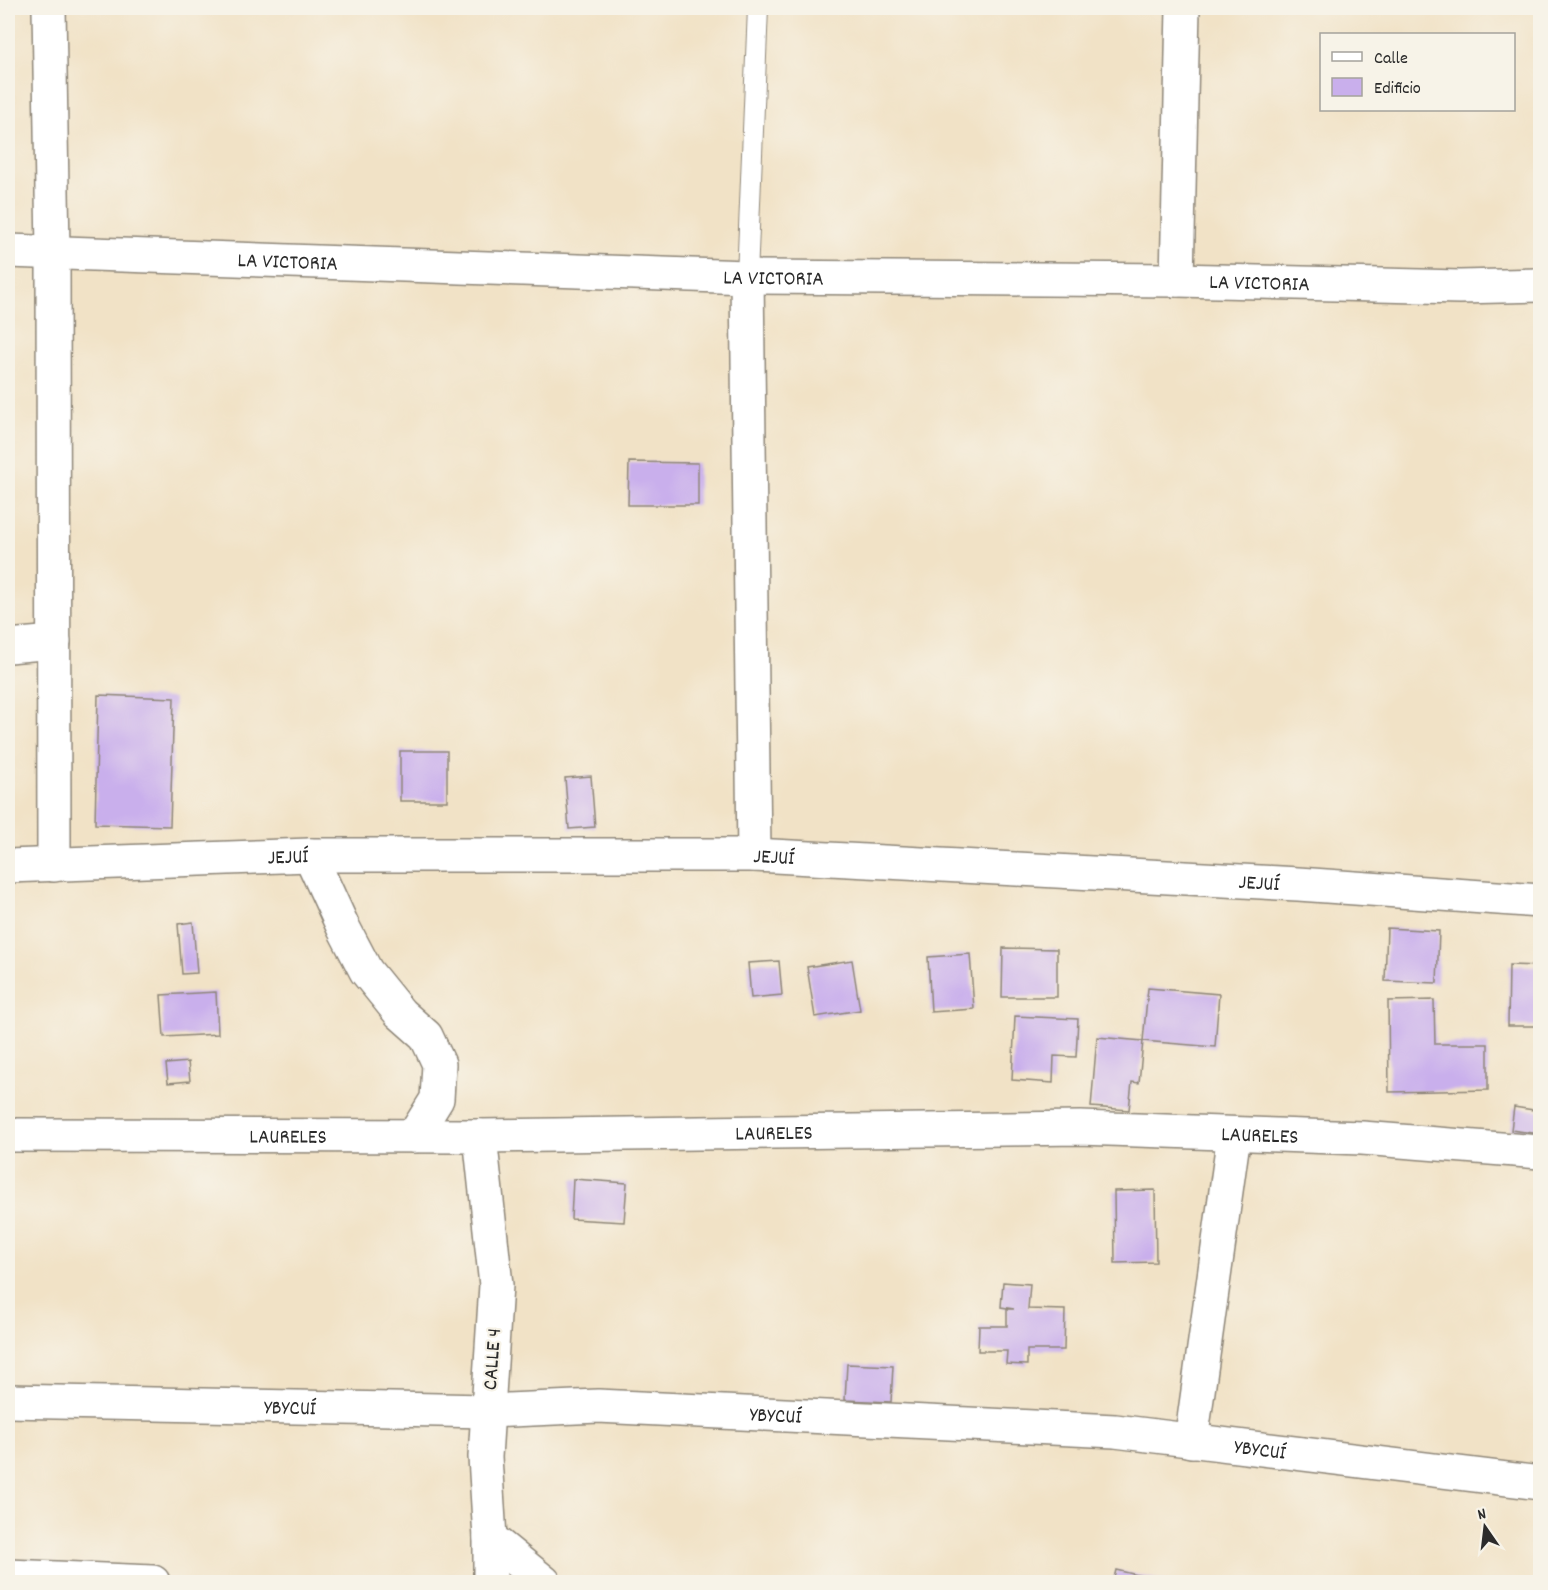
<svg xmlns="http://www.w3.org/2000/svg" width="1548" height="1590" font-family="Dekko,sans-serif">
  <style>
    .building { fill: #c9afec }
    .lines { fill: none; stroke-linecap: round; stroke-linejoin: round }
    .service-casing { stroke: #8e8678; stroke-width: 22 }
    .minor-casing { stroke: #8e8678; stroke-width: 36 }
    .service { stroke: #fff; stroke-width: 20 }
    .minor { stroke: #fff; stroke-width: 33 }
    .labels { text-anchor: middle; stroke-width: 4.5; stroke-linejoin: round; paint-order: stroke }
    .street-label { font-size: 21px; fill: #2b2b2b; stroke: #f7f3e8 }
  </style>
  <rect width="100%" height="100%" fill="#f7f3e8"/>
  <filter id="ink" filterUnits="userSpaceOnUse"><feTurbulence type="fractalNoise" baseFrequency=".0167" numOctaves="2"/><feDisplacementMap in="SourceGraphic" scale="12" xChannelSelector="R" yChannelSelector="G"/><feConvolveMatrix kernelMatrix="1 2 1 2 8 2 1 2 1" color-interpolation-filters="sRGB"/></filter>
  <filter id="wash" filterUnits="userSpaceOnUse"><feTurbulence type="fractalNoise" baseFrequency=".008" numOctaves="4" result="noise"/><feDisplacementMap in="SourceGraphic" scale="24" xChannelSelector="R" yChannelSelector="G"/><feGaussianBlur stdDeviation="1.35" result="paint"/><feColorMatrix in="noise" values="0 0 0 0 0 0 0 0 0 0 0 0 0 0 0 0 0 1.4 0 .05"/><feComposite in="paint" operator="in"/></filter>
  <g filter="url(#wash)">
    <rect width="100%" height="100%" fill="#f1e2c6"/>
    <g id="blocks">
      <g class="building">
        <polygon points="629,462 698,463 698,505 628,505"/>
        <polygon points="98,695 174,698 170,826 95,824"/>
        <rect x="400" y="751" width="47" height="50"/>
        <polygon points="591,776 595,827 569,829 565,778"/>
        <polygon points="193,922 197,973 182,974 178,924"/>
        <polygon points="1387,928 1439,931 1437,983 1385,981"/>
        <polygon points="1003,948 1057,949 1057,997 1002,997"/>
        <polygon points="970,954 974,1009 931,1012 928,957"/>
        <polygon points="852,960 860,1010 815,1017 807,967"/>
        <polygon points="779,961 782,995 751,998 748,963"/>
        <polygon points="1509,965 1540,966 1540,1026 1508,1026"/>
        <polygon points="1148,988 1219,994 1215,1047 1143,1041"/>
        <polygon points="216,992 218,1034 164,1037 161,995"/>
        <polygon points="1434,1000 1435,1044 1488,1044 1488,1090 1389,1092 1388,1001"/>
        <polygon points="1015,1016 1078,1019 1076,1057 1054,1056 1053,1083 1012,1080"/>
        <polygon points="1097,1037 1143,1041 1139,1083 1132,1082 1129,1110 1091,1107"/>
        <polygon points="188,1062 190,1081 168,1083 166,1064"/>
        <polygon points="1514,1107 1540,1111 1540,1134 1511,1130"/>
        <polygon points="573,1179 627,1183 624,1222 571,1219"/>
        <polygon points="1155,1190 1156,1262 1115,1263 1114,1191"/>
        <polygon points="1003,1282 1030,1284 1028,1309 1065,1310 1064,1350 1027,1350 1027,1365 1006,1364 1007,1351 978,1351 979,1326 1007,1326 1007,1309 1014,1309 1001,1307"/>
        <polygon points="847,1364 893,1366 891,1402 845,1400"/>
        <polygon points="1116,1570 1167,1582 1113,1582"/>
      </g>
    </g>
  </g>
  <g filter="url(#ink)">
    <use href="#blocks" fill-opacity="0" stroke="#8e8678" stroke-width="1.5"/>
    <g class="lines">
      <g class="service-casing">
        <polyline id="service" points="747,277 758,8"/>
      </g>
      <g class="minor-casing">
        <g id="minor">
          <polyline points="49,8 53,252 54,865"/>
          <path id="s1" d="M8 251 747 277 1177 280 1460 287 1540 285"/>
          <polyline points="747,277 754,855"/>
          <polyline points="1177,280 1183,8"/>
          <polyline points="8,646 54,642"/>
          <polyline points="310,855 343,927 366,971 400,1013 426,1036 439,1064 437,1099 414,1136"/>
          <path id="s2" d="M8 866 310 855H754L1298 884 1540 901"/>
          <path id="s3" d="M8 1135 480 1136 1080 1128 1362 1138 1540 1152"/>
          <polyline points="480,1136 496,1285 485,1457 490,1538 490,1582"/>
          <path id="s4" d="M8 1401 487 1411 598 1406 1115 1431 1540 1483"/>
          <polyline points="1191,1441 1234,1134"/>
          <polyline points="490,1538 544,1582"/>
          <polyline points="8,1576 153,1582"/>
        </g>
      </g>
      <use href="#service" class="service"/>
      <use href="#minor" class="minor"/>
    </g>
  </g>
  <g class="labels">
    <g class="street-label">
      <text dy="7" stroke="none"><textPath href="#s1" startOffset="280">LA VICTORIA</textPath></text>
      <text dy="7" stroke="none"><textPath href="#s1" startOffset="766">LA VICTORIA</textPath></text>
      <text dy="7" stroke="none"><textPath href="#s1" startOffset="1252">LA VICTORIA</textPath></text>
      <text dy="7" stroke="none"><textPath href="#s2" startOffset="280">JEJUÍ</textPath></text>
      <text dy="7" stroke="none"><textPath href="#s2" startOffset="766">JEJUÍ</textPath></text>
      <text dy="7" stroke="none"><textPath href="#s2" startOffset="1252">JEJUÍ</textPath></text>
      <text dy="7" stroke="none"><textPath href="#s3" startOffset="766">LAURELES</textPath></text>
      <text dy="7" stroke="none"><textPath href="#s3" startOffset="280">LAURELES</textPath></text>
      <text dy="7" stroke="none"><textPath href="#s3" startOffset="1252">LAURELES</textPath></text>
      <text transform="translate(491 1359) rotate(-86)" y="7">CALLE 4</text>
      <text dy="7" stroke="none"><textPath href="#s4" startOffset="282">YBYCUÍ</textPath></text>
      <text dy="7" stroke="none"><textPath href="#s4" startOffset="768">YBYCUÍ</textPath></text>
      <text dy="7" stroke="none"><textPath href="#s4" startOffset="1254">YBYCUÍ</textPath></text>
    </g>
  </g>
  <rect width="1548" height="1590" fill="none" stroke="#f7f3e8" stroke-width="30"/>
  <rect x="1320" y="33" width="195" height="78" fill="#f7f3e8" stroke="#a5a39c" stroke-width="1.5"/>
  <rect x="1332" y="52" width="30" height="9" fill="#ffffff" stroke="#a5a39c" stroke-width="1.5"/>
  <text x="1374" y="63" font-size="18" fill="#2b2b2b">Calle</text>
  <rect x="1332" y="78" width="30" height="18" fill="#c9afec" stroke="#a5a39c" stroke-width="1.5"/>
  <text x="1374" y="93" font-size="18" fill="#2b2b2b">Edificio</text>
  <g transform="translate(1485 1527) rotate(346)" stroke="#f7f3e8" stroke-width="4.5" paint-order="stroke">
  <path d="M0-4.5L10 22L0 15L-10 22Z" fill="#2b2b2b"/>
  <text y="-9" font-size="16" font-weight="bold" text-anchor="middle" fill="#2b2b2b">N</text>
  </g>
</svg>
